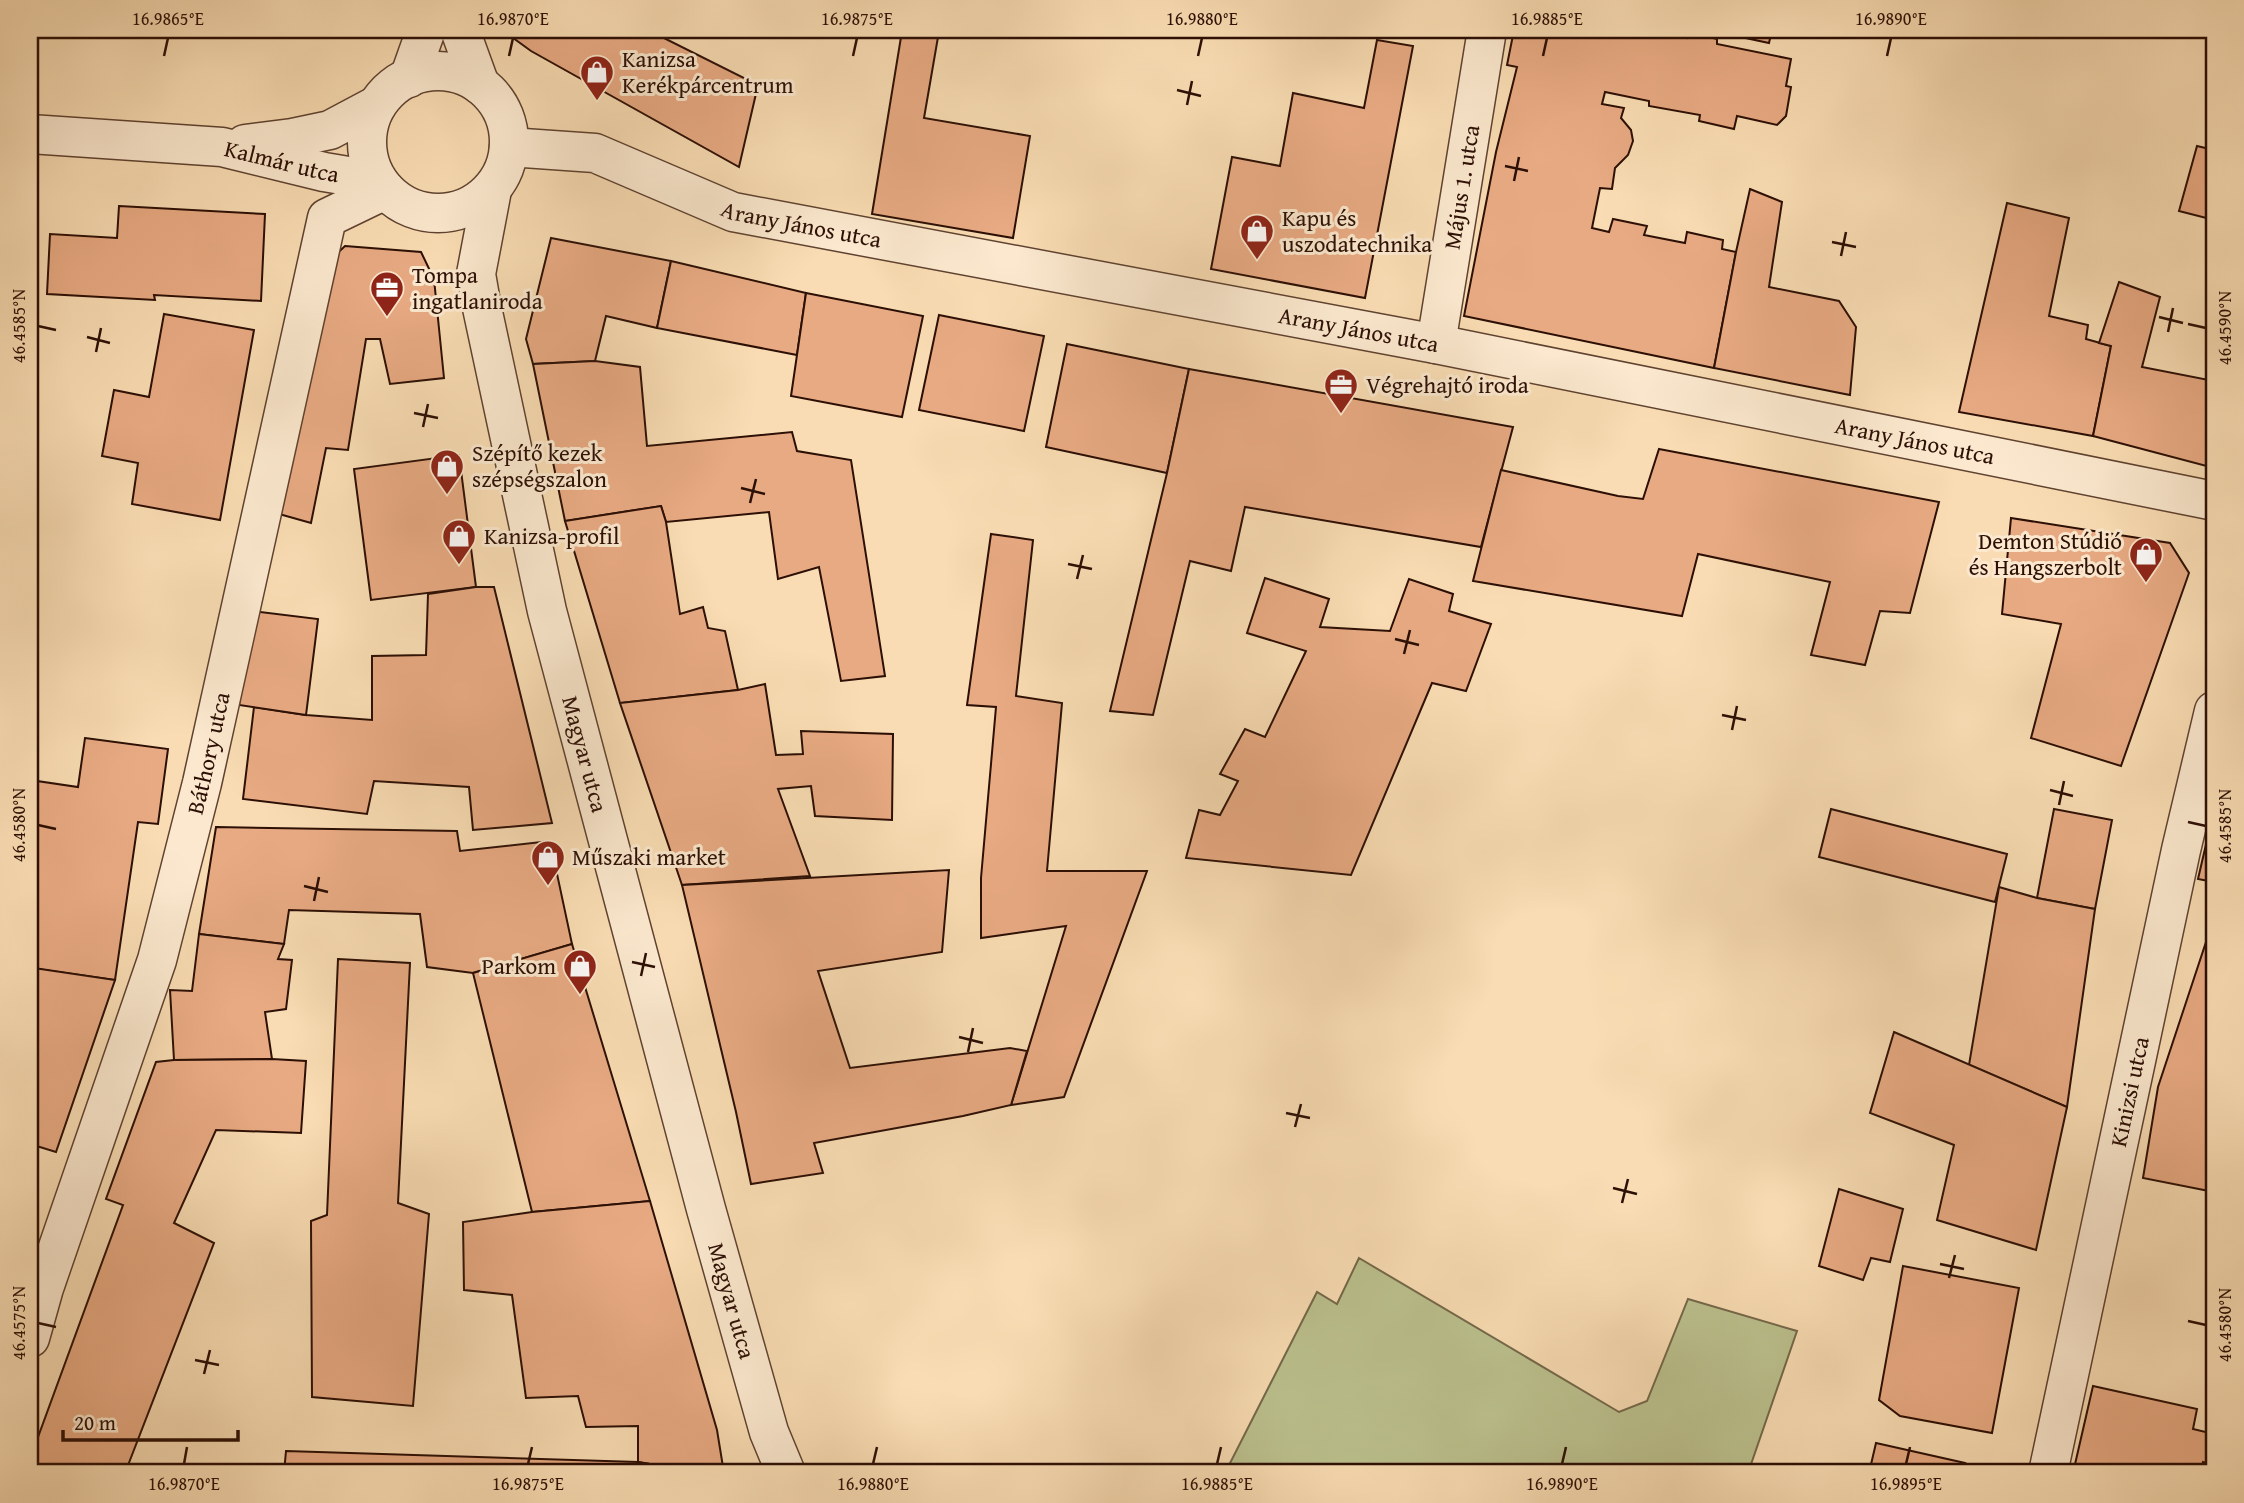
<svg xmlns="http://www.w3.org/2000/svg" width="2244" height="1503" font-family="'Gentium Book Plus',serif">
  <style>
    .green { fill: #bbc18e; stroke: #74684a; stroke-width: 2 }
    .building { fill: #e8aa83; stroke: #2c0f05; stroke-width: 2 }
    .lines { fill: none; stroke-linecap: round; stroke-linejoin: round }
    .minor-casing { stroke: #5f4230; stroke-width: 41 }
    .minor { stroke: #fbe8ce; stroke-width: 38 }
    .ticks { fill: none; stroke: #2c0f05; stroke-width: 2.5 }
    .labels { text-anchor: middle; stroke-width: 6; stroke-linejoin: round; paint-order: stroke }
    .poi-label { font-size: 23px; fill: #2c0f05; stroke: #fbe8ce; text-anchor: start }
    .street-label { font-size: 23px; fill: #2c0f05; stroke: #fbe8ce }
    .neatline { fill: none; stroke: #2c0f05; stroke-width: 2.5 }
    .ticks-label { font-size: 18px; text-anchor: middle; fill: #2c0f05 }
  </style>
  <rect width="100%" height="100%" fill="#f9dcb3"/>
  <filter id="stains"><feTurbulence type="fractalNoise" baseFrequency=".00286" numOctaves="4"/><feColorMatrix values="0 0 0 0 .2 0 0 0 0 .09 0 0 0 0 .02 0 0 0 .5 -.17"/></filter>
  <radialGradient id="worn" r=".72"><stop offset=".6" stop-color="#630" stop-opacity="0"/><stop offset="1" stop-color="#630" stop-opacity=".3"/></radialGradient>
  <polygon class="green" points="1359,1258 1619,1412 1647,1401 1688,1299 1797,1331 1748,1473 1225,1473 1317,1292 1337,1304"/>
  <g class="building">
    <polygon points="502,30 648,30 758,85 739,167 531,51"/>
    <polygon points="1514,30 1655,30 1687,38 1689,32 1717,39 1717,44 1791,59 1786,86 1791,87 1786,116 1777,125 1737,116 1734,129 1699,121 1700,115 1649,106 1649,101 1605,92 1602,104 1624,108 1621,118 1631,130 1633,141 1628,155 1615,168 1612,189 1600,188 1592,228 1609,232 1613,219 1647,226 1644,235 1685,243 1687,232 1723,240 1722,249 1736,252 1714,368 1464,316 1496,152 1517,67 1507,65"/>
    <polygon points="1723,30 1772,30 1769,43 1722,33"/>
    <polygon points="902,31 938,37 924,118 1030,136 1013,238 872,214"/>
    <polygon points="1377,40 1413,46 1365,298 1211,269 1232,157 1280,166 1293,93 1364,108"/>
    <polygon points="2197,146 2214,150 2214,220 2179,211"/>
    <polygon points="1750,189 1782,202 1769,287 1839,301 1856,327 1850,395 1714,368 1736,252"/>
    <polygon points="2007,203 2069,218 2049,316 2088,325 2086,339 2111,346 2093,436 1959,412"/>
    <polygon points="119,206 265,214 261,301 154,295 155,300 47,294 50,234 117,238"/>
    <polygon points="551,238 671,261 657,328 606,316 595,361 533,364 526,339"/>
    <polygon points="345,246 421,252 434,279 444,378 390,384 380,339 366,339 348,450 326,448 311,523 272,512 328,262"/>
    <polygon points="671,261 806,293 797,355 657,328"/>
    <polygon points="2119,282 2160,297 2142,367 2214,381 2214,468 2093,436 2111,346 2099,343"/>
    <polygon points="806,293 923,316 902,417 791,396"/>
    <polygon points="164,314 254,330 220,520 132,504 138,463 102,456 114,390 149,397"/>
    <polygon points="939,315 1044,336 1024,431 919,410"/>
    <polygon points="1067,344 1189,369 1167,473 1046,447"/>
    <polygon points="595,361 640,367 647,446 792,432 797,451 851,460 885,676 841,681 819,567 778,579 769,512 666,522 661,506 565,521 533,364"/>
    <polygon points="1189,369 1513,427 1481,547 1245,507 1231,571 1190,561 1153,715 1110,711 1167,473"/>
    <polygon points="1659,449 1939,502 1910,613 1880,611 1865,665 1811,655 1830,582 1698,554 1682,616 1473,581 1501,470 1618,496 1643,499"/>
    <polygon points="459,455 476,587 371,600 354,469"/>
    <polygon points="661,506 666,522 680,614 703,607 708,628 725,631 738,690 620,703 565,521"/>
    <polygon points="2011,518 2170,543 2189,573 2121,766 2031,738 2061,624 2002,614"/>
    <polygon points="991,534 1033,540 1016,696 1062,703 1047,871 1147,871 1064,1097 1011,1105 1066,926 981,938 981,878 996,707 967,705"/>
    <polygon points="1265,578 1329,599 1320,627 1390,631 1409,579 1453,594 1449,611 1491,624 1466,691 1432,683 1351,875 1186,858 1199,810 1220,815 1238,781 1220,774 1245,729 1265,737 1306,651 1247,633"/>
    <polygon points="476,587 494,587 552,823 473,830 469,787 374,781 367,814 243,799 254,707 306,715 372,720 372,656 426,655 428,594"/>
    <polygon points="252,611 318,619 306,715 239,705"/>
    <polygon points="765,684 776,755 803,754 801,731 893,734 892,820 815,816 811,786 778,789 810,876 682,885 620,703 738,690"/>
    <polygon points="85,738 168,749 158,824 138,822 115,980 30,968 30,780 78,787"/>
    <polygon points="1831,809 2007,854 1995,902 1819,857"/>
    <polygon points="2054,809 2112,820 2095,909 2037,898"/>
    <polygon points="216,827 457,831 460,851 550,841 572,944 473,973 427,967 420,914 289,910 284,944 199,934"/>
    <polygon points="2207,840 2214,841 2214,882 2198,879"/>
    <polygon points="949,870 942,952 818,971 850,1068 1010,1048 1027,1051 1011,1105 963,1116 814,1143 823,1173 751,1184 736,1112 682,885"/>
    <polygon points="1999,887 2037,898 2095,909 2067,1107 1969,1065"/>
    <polygon points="199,934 284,944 278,959 292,960 286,1009 265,1012 272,1059 174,1060 170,990 192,991"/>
    <polygon points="2208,936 2214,936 2214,1192 2143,1178 2158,1087"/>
    <polygon points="572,944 650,1201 532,1212 473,973"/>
    <polygon points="338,959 410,963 398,1203 429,1214 413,1406 312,1397 311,1221 327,1215"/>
    <polygon points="34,968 115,980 56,1152 30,1144 30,982"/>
    <polygon points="1894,1032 2067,1107 2036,1250 1937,1220 1954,1145 1870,1113"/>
    <polygon points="272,1059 306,1061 301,1133 216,1130 174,1223 214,1243 125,1473 30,1473 30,1459 123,1205 106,1199 156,1062 174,1060"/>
    <polygon points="1839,1189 1903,1209 1890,1262 1871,1258 1863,1280 1819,1266"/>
    <polygon points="650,1201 717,1430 724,1473 704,1473 638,1462 638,1426 586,1427 578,1396 526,1398 512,1295 464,1290 463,1222 532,1212"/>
    <polygon points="1903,1266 2019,1288 1992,1433 1900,1416 1879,1400"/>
    <polygon points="2093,1386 2197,1409 2193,1429 2214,1434 2214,1465 2203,1462 2201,1473 2073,1473"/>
    <polygon points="1876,1443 1965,1463 1981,1473 1869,1473"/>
    <polygon points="286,1451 638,1462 704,1473 284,1473"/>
  </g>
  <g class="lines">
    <g class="minor-casing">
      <g id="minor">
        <polyline points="460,30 480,85"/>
        <circle cx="438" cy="142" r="71"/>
        <polyline points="409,78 426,30"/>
        <path id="s1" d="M30 134 222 147 324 172 378 181"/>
        <polyline points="245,144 292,138 330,130 377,105"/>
        <path id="s2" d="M509 147 595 153 733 212 1436 344 2214 501"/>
        <path id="s3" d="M492 190 476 274 481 303 547 611 706 1209 769 1432 786 1473"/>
        <path id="s4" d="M1436 344 1487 30"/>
        <path id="s5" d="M30 1338 44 1288 157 960 202 783 327 218 385 190"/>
        <path id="s6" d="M2048 1473 2181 850 2214 711"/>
      </g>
    </g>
    <use href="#minor" class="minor"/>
  </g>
  <path class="ticks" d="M164 56 168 38M509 56 513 38M853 56 857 38M1198 56 1202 38M1543 56 1547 38M1887 56 1891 38M1177 90 1201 96M1187 105 1192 81M1505 166 1528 171M1514 181 1519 157M1832 242 1856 247M1841 256 1846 232M2159 317 2183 323M2188 324 2206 328M38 326 56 330M2168 332 2173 308M87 337 110 343M96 352 101 328M414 413 438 418M423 427 428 404M741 488 765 494M750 503 756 479M1068 564 1092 569M1077 579 1083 555M1395 639 1419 645M1404 654 1410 630M1722 715 1746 720M1732 730 1737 706M2050 790 2073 796M2059 805 2064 781M2188 822 2206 826M38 825 56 829M304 886 328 892M314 901 319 877M632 962 655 967M641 976 646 953M959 1037 983 1043M968 1052 973 1028M1286 1113 1310 1118M1295 1127 1301 1104M1613 1188 1637 1194M1622 1203 1628 1179M1940 1264 1964 1269M1949 1278 1955 1255M2188 1321 2206 1325M38 1323 56 1327M195 1360 219 1365M204 1374 210 1350M184 1464 187 1447M528 1464 532 1447M873 1464 877 1447M1217 1464 1221 1447M1562 1464 1566 1447M1906 1464 1910 1447"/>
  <defs>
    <g id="shop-pin" transform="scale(1.75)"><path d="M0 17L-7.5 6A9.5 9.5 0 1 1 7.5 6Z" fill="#8f2418" stroke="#fbe8ce"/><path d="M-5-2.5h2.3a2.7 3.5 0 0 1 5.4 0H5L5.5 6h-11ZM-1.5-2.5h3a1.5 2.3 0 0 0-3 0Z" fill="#fff"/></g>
    <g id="office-pin" transform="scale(1.75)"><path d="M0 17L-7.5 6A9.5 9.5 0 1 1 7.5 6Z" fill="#8f2418" stroke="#fbe8ce"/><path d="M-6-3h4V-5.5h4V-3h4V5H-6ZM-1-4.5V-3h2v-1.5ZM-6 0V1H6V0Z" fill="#fff"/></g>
  </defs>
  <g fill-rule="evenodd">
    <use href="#shop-pin" x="597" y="72"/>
    <use href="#shop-pin" x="1257" y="231"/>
    <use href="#office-pin" x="387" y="288"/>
    <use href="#office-pin" x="1341" y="385"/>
    <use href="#shop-pin" x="447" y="466"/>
    <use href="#shop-pin" x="459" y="536"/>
    <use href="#shop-pin" x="2146" y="554"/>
    <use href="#shop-pin" x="548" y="857"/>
    <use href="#shop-pin" x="580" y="966"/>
  </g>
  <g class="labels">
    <g class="poi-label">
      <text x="622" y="67">Kanizsa<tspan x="622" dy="26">Kerékpárcentrum</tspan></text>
      <text x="1282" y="226">Kapu és<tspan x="1282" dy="26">uszodatechnika</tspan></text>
      <text x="412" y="283">Tompa<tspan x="412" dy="26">ingatlaniroda</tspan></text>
      <text x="1366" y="393">Végrehajtó iroda</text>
      <text x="472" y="461">Szépítő kezek<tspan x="472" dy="26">szépségszalon</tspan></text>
      <text x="484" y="544">Kanizsa-profil</text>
      <text x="2122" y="549" text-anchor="end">Demton Stúdió<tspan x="2122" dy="26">és Hangszerbolt</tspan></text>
      <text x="572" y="865">Műszaki market</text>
      <text x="556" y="974" text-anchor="end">Parkom</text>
    </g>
    <g class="street-label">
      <text dy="8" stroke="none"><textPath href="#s1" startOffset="254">Kalmár utca</textPath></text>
      <text dy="8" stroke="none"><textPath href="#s4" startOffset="159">Május 1. utca</textPath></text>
      <text dy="8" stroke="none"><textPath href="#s2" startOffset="306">Arany János utca</textPath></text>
      <text dy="8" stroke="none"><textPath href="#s2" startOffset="873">Arany János utca</textPath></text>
      <text dy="8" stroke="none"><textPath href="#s2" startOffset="1440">Arany János utca</textPath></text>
      <text dy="8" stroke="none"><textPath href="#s5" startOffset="612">Báthory utca</textPath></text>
      <text dy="8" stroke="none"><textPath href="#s3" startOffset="578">Magyar utca</textPath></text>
      <text dy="8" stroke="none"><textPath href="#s6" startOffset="390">Kinizsi utca</textPath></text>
      <text dy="8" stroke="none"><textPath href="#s3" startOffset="1144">Magyar utca</textPath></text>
    </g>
  </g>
  <rect width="2244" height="1503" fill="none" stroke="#f9dcb3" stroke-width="77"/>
  <path d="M63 1430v10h175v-10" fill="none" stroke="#2c0f05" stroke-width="3.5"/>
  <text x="74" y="1430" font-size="21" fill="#2c0f05" stroke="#fbe8ce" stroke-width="5" paint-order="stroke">20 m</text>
  <rect x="38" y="38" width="2168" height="1426" class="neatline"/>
  <g class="ticks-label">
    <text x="168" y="25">16.9865°E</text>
    <text x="513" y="25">16.9870°E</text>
    <text x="857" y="25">16.9875°E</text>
    <text x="1202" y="25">16.9880°E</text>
    <text x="1547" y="25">16.9885°E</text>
    <text x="1891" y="25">16.9890°E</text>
    <text transform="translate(19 326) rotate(-90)" y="6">46.4585°N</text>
    <text transform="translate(2225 328) rotate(-90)" y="6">46.4590°N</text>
    <text transform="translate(19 825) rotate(-90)" y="6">46.4580°N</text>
    <text transform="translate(2225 826) rotate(-90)" y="6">46.4585°N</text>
    <text transform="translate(19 1323) rotate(-90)" y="6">46.4575°N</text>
    <text transform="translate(2225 1325) rotate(-90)" y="6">46.4580°N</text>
    <text x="184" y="1490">16.9870°E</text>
    <text x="528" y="1490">16.9875°E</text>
    <text x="873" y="1490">16.9880°E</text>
    <text x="1217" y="1490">16.9885°E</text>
    <text x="1562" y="1490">16.9890°E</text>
    <text x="1906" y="1490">16.9895°E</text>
  </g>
  <rect width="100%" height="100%" filter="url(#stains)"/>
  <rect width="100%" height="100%" fill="url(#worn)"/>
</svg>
